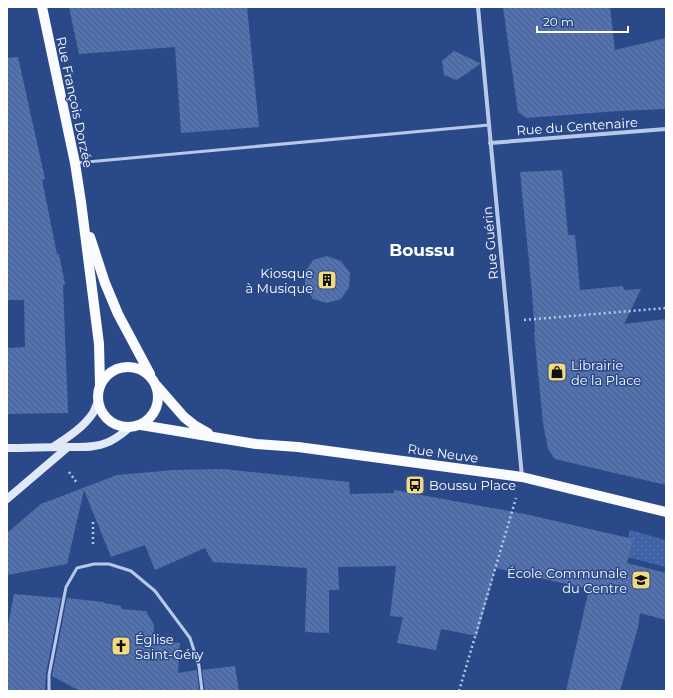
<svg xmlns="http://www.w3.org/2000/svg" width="673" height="698" font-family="Montserrat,sans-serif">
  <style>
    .grass { fill: url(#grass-dots) }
    .building { fill: url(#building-back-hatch) }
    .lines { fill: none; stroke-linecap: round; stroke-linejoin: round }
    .path { stroke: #b7c8e9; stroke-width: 2.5; stroke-dasharray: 2 3; stroke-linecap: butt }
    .lane { stroke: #b7c8e9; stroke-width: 3 }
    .street { stroke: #b7c8e9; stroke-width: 4 }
    .secondary { stroke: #e1e9f8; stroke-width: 8 }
    .primary { stroke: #fafbfe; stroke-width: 10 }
    .labels { text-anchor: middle; stroke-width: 3; stroke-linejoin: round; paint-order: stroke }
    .street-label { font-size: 13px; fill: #fff; stroke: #2a4989 }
    .poi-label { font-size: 13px; fill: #fff; stroke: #2a4989; text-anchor: start }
    .district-label { font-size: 17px; font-weight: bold; fill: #fff; stroke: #2a4989 }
  </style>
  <defs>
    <pattern id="grass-dots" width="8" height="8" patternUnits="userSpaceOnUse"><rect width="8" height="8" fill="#3e62a6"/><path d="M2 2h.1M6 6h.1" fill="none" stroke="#5b7ab3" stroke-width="1.8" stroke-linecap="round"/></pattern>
    <pattern id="building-back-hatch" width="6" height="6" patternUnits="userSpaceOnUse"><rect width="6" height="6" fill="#5272b1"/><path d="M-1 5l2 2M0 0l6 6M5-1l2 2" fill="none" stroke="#4f5d79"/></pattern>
  </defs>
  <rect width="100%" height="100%" fill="#2a4989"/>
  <polygon class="grass" points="630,530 666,540 666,567 623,556"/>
  <g class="building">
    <polygon points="69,7 247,7 259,127 181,133 175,47 79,54"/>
    <polygon points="503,7 610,7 615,50 666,38 666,109 618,111 526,118 518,112"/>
    <polygon points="454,51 480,63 480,64 457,80 444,75 442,61"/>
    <polygon points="18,57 45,179 42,180 57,254 59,254 65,284 63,285 68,413 7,414 7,348 25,347 24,300 7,300 7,58"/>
    <polygon points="562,170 568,235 575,235 580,290 623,286 624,290 641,289 624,324 666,319 666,485 555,459 548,449 543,423 534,332 535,332 531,282 520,172"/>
    <polygon points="327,256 341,261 350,273 349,287 341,299 327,303 313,299 305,287 305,272 313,260"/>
    <polygon points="223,469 349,482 350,494 394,493 394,490 525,514 633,539 627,563 666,573 666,620 640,613 638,627 620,691 566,691 589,589 496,568 477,636 441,629 436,650 397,643 403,617 390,616 396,566 338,567 339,590 329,590 329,633 305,632 307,568 213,562 205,548 155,570 145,545 111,557 84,490 67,564 7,575 7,533 41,504 117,475 174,470"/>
    <polygon points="14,594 61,598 46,673 45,691 7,691 7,630"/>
    <polygon points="67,598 103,602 104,603 121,606 122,609 146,611 154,625 153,640 180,643 178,673 197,670 199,691 80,691 52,676"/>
    <polygon points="235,666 239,691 205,691 202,670"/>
  </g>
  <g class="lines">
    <g class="path">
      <polyline points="524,320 666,308"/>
      <polyline points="69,472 77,483"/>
      <polyline points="93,522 93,546"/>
      <polyline points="459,691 516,498"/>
    </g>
    <g class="lane">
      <polyline points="76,163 489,125"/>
      <polyline points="49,691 49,675 66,587 77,568 94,564 109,564 131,571 155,591 190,638 199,666 202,691"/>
    </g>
    <g class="street">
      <polyline points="478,7 522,477"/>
      <polyline points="490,143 666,129"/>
    </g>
    <g class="secondary">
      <path d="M53 447C67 438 83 428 93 413 95 410 96 405 98 402"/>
      <path d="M7 448C28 448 48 447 69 447 81 447 94 448 106 443 115 440 122 434 129 428"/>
      <polyline points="7,499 68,447"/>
    </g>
    <g class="primary">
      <polyline points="42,7 75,163 81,202 99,344 100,385"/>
      <polyline points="90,237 105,283 118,314 150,374"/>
      <circle cx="128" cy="397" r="30"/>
      <polyline points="157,386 184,417 194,425 208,433"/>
      <polyline points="141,425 256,444 298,447 522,477 666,512"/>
    </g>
  </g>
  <defs>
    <g id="building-square" transform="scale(1)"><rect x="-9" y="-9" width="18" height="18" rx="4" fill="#f0db7e" stroke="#2a4989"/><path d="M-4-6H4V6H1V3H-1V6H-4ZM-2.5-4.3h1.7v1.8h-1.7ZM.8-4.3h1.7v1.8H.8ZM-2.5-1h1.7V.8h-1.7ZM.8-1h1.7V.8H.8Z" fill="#111"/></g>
    <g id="shop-square" transform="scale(1)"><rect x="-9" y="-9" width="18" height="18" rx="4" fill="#f0db7e" stroke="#2a4989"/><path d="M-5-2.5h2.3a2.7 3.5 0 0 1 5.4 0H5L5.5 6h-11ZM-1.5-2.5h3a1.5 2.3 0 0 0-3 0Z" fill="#111"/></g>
    <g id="bus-square" transform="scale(1)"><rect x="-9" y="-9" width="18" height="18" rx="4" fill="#f0db7e" stroke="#2a4989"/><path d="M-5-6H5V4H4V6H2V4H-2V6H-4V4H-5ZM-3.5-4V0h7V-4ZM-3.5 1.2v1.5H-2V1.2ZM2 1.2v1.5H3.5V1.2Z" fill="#111"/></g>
    <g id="school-square" transform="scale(1)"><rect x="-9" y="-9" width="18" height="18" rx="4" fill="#f0db7e" stroke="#2a4989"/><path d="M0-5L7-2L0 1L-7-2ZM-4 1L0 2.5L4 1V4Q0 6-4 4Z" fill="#111"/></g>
    <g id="church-square" transform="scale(1)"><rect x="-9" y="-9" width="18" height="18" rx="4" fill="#f0db7e" stroke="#2a4989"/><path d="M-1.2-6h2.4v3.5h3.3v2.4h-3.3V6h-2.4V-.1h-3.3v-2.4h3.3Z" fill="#111"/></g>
  </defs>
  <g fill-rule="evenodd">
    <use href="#building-square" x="327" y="280"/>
    <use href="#shop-square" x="557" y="372"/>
    <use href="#bus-square" x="415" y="485"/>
    <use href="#school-square" x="641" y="580"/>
    <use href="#church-square" x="121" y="646"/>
  </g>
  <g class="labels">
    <g class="street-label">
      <text transform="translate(75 102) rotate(78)" y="5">Rue François Dorzée</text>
      <text transform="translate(577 126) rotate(-4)" y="5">Rue du Centenaire</text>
      <text transform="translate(490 243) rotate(-95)" y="5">Rue Guérin</text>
      <text transform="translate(443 453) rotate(8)" y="5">Rue Neuve</text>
    </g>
    <g class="poi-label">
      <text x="313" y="278" text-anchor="end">Kiosque<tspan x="313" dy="15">à Musique</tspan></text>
      <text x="571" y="370">Librairie<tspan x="571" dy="15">de la Place</tspan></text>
      <text x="429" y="490">Boussu Place</text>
      <text x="627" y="578" text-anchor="end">École Communale<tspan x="627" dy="15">du Centre</tspan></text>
      <text x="135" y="644">Église<tspan x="135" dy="15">Saint-Géry</tspan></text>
    </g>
    <g class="district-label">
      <text x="422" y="256">Boussu</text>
    </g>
  </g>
  <rect width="673" height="698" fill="none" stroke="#ffffff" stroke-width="16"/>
  <path d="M537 26v6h91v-6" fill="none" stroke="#ffffff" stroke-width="2"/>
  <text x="543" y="26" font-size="12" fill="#ffffff" stroke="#2a4989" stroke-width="3" paint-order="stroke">20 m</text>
</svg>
